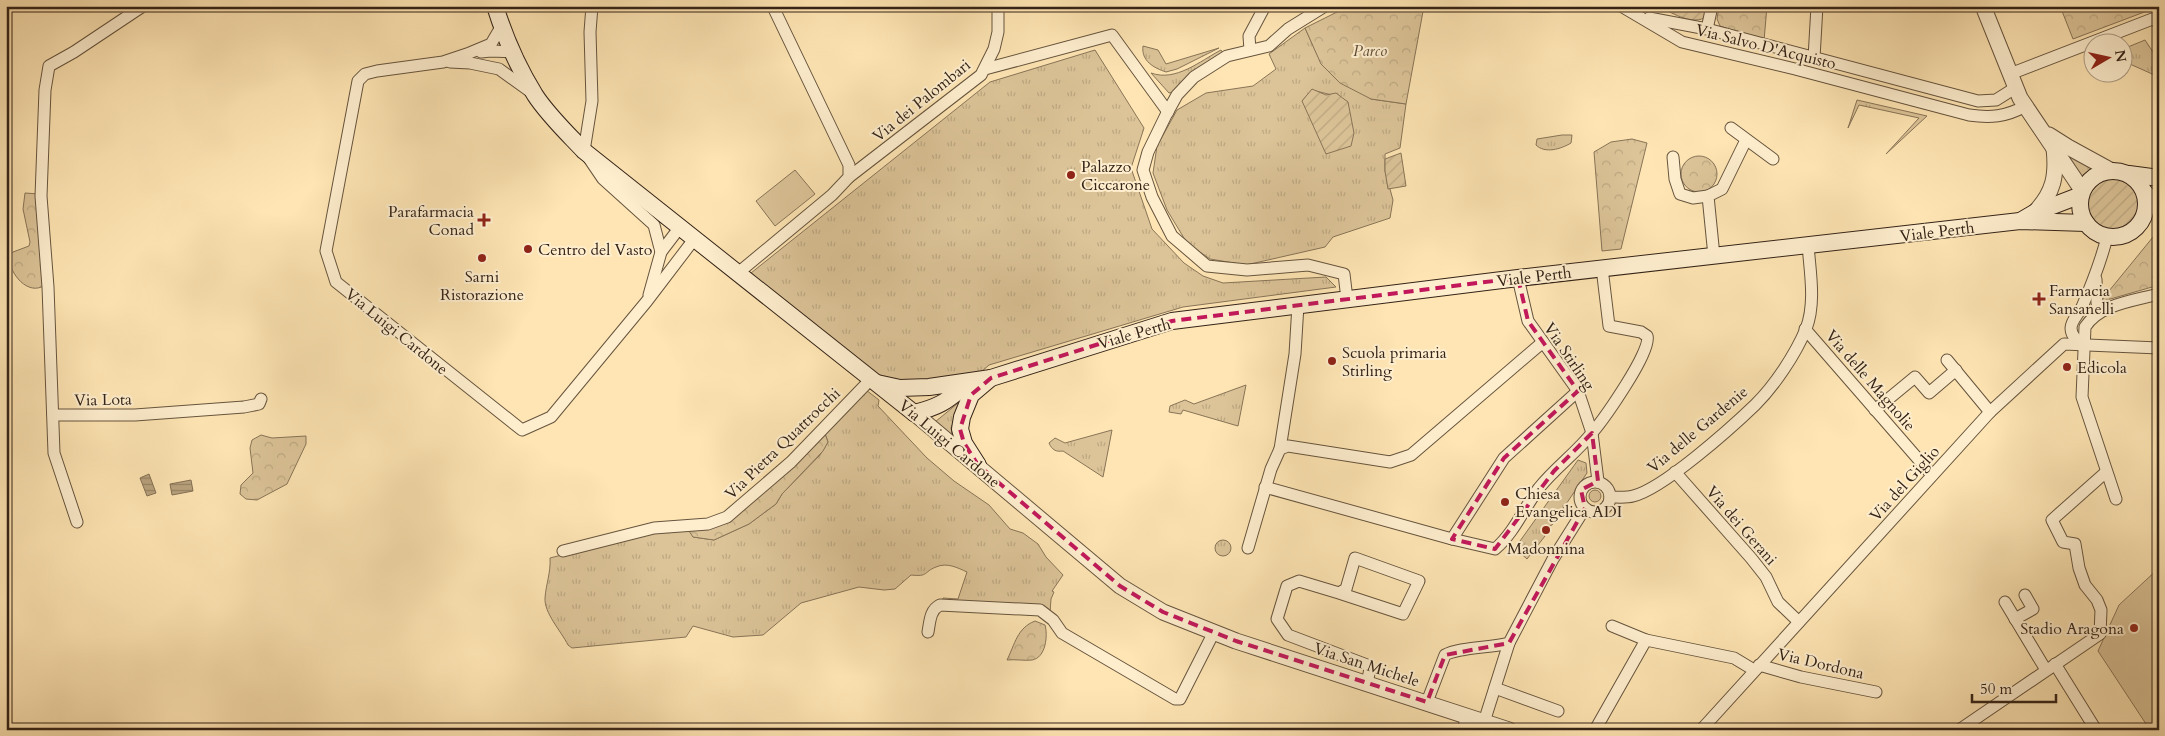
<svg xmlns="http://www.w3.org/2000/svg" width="2165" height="736" font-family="Cardo,serif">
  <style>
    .grass { fill: url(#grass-tufts); stroke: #887458; fill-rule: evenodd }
    .forest { fill: url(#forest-crowns); stroke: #887458 }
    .garden { fill: url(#garden-furrows); stroke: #887458 }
    .pitch { fill: #dcc498; stroke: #887458 }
    .water { fill: url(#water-rules); stroke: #847055 }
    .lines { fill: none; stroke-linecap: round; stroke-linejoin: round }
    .minor-casing { stroke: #66543e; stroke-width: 13 }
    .tertiary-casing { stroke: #66543e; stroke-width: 17 }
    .secondary-casing { stroke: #342317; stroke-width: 18 }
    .minor { stroke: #feeece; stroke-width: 11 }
    .tertiary { stroke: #feeece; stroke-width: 15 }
    .secondary { stroke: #feeece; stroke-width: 16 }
    .marked { fill: none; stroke: #c2185b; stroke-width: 4; stroke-dasharray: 10 6; stroke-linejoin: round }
    .poi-dot { fill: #8f2418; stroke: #feeece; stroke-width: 2 }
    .labels { text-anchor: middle; stroke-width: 4; stroke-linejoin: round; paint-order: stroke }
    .street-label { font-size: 16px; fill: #342317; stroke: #feeece }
    .park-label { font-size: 16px; font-style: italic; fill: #5e4b37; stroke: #feeece }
    .poi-label { font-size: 16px; fill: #342317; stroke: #feeece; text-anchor: start }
  </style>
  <defs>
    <pattern id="grass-tufts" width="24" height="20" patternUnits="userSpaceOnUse" patternTransform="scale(1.25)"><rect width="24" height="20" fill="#dcc498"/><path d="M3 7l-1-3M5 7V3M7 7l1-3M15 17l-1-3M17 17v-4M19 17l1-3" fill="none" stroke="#bda882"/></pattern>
    <pattern id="forest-crowns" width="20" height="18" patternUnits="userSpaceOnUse" patternTransform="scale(1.25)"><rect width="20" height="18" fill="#dcc498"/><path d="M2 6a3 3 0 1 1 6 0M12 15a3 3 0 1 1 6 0" fill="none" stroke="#bda882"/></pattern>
    <pattern id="garden-furrows" width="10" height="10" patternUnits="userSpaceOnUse" patternTransform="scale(1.25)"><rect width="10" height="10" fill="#dcc498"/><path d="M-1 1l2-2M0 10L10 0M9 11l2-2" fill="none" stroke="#bda882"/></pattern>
    <pattern id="water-rules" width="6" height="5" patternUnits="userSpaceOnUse" patternTransform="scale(1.25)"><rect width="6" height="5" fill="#b9a37e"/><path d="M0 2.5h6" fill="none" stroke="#978466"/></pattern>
  </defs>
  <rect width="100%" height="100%" fill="#fee5b3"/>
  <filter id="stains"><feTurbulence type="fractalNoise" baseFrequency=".004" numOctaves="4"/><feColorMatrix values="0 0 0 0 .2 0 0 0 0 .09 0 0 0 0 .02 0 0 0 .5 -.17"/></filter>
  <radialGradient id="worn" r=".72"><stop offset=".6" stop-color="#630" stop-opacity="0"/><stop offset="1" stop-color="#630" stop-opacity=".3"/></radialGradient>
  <g class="grass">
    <path d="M1305 28 1321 63 1371 99 1406 104 1400 148 1385 154V171L1393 200 1390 218 1333 237 1325 247 1246 265 1210 259 1187 243 1167 210 1153 173 1157 146 1177 110 1206 93 1253 86 1276 69 1269 54ZM1312 90 1340 97 1348 102 1302 101Z"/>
    <polygon points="2145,40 2159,61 2159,77 2123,61 2123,49"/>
    <path d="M1143 46 1158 50 1166 64 1219 48 1177 69 1166 72C1154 68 1141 61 1143 46Z"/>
    <polygon points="1095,50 1144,128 1131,168 1152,229 1184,263 1203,276 1223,283 1326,277 1336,287 1183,307 989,365 971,381 885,385 751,273 990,82"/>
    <path d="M1221 50 1223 53 1173 92 1169 93 1151 73C1176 82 1200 61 1221 50Z"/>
    <polygon points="1857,100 1927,116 1886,154 1919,118 1859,105 1848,128"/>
    <path d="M1562 135H1572L1571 143C1561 149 1545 154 1536 145L1537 139Z"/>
    <polygon points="2065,152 2094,170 2083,181"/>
    <polygon points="1246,385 1238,426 1183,410 1181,414 1169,412 1170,406 1185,400 1194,404"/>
    <path d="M866 390 879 400 878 406 927 458 954 481 989 505 1010 529 1023 533 1038 544 1046 557 1063 575 1052 591 1054 592 1051 599 1050 613 942 603 943 598 958 599 967 572C958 568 947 562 936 567 923 572 929 577 911 575L895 589 884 590 859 587 801 603 763 635 733 637 693 626 686 637 572 648 568 645C561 631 544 613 545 598 546 584 551 572 550 558L656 531 692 527 693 537 714 540 749 524 776 504 782 494 820 455 828 442 824 431Z"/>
    <polygon points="963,399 951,428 953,441 935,422"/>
    <path d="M1112 430 1103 477 1063 451C1056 452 1052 450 1049 443L1055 438 1065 443Z"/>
    <polygon points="1578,460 1586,463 1587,473 1552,525 1545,528 1545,536 1527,559 1515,548"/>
    <circle cx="1595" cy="496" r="6"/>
    <circle cx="1223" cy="548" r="8"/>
  </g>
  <g class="forest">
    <polygon points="1349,6 1424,6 1406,104 1371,99 1340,83 1321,64 1305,28"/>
    <polygon points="1719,6 1767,6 1764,41 1720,26 1717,19"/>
    <polygon points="2060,6 2145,6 2147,11 2073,39"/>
    <polygon points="1632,139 1647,143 1621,249 1602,251 1594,152 1611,142"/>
    <circle cx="1699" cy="174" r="18"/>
    <path d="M25 193 39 194 45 285C28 297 9 273 9 257L13 252 29 246 30 242 23 209Z"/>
    <polygon points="2153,237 2159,241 2159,285 2100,302"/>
    <polygon points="824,431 828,442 823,451 782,494 776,504 749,524 714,540 693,537 689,531 722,523"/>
    <polygon points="261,435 272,438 306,436 306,444 287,484 257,500 246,499 240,494 241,485 253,473 250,448 252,440"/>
    <path d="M1035 621 1045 625C1048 635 1046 658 1032 660 1024 661 1015 659 1007 660 1015 644 1017 628 1035 621Z"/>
  </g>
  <g class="garden">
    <path d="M1658 6H1692L1701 10 1702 8 1705 14 1704 18C1691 25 1670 12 1658 6Z"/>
    <polygon points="1312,89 1326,95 1336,93 1348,102 1354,133 1351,146 1326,154 1302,101"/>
    <polygon points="1401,153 1406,186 1388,189 1385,171 1385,159"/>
    <circle cx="2114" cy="204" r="26"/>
  </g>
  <g class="pitch">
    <polygon points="795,170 815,194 775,226 756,201"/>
    <polygon points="2159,568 2159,730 2150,730 2098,651 2119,605"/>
  </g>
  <g class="water">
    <polygon points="149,474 156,493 147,496 140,478"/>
    <polygon points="191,480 193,491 172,495 170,484"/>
  </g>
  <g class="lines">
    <g class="minor-casing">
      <g id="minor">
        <polyline points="592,6 590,32 592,101 584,151 603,179 654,225 661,252"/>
        <polyline points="1325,6 1288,29 1269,46 1227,56 1194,77 1177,95 1166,115 1148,152 1143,170 1152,197 1172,236 1207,266 1247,270 1308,265 1344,274 1347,299"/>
        <polyline points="1531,6 1549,6"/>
        <path d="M1621 6 1682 42 1795 69 1969 115C1990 118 2006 117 2025 106"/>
        <polyline points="1649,18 1707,29 1978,101 1996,100 2015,88"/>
        <polyline points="501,27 491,44 467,54 443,62 377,71 365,74 358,81 326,251 336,282 522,430 551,417 647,301 695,238"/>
        <polyline points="1707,29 1712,6"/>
        <polyline points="1250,50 1249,36 1265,6"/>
        <polyline points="481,52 491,51 514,52"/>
        <polyline points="1814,58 1817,6"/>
        <polyline points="450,62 470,63 499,69 531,92"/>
        <polyline points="985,69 1112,35 1168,112"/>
        <polyline points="2010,74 2155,18 2159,25"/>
        <polyline points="1731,128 1773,159"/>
        <polyline points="1673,157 1675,179 1680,194 1693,198 1708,196"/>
        <polyline points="849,177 981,75 994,49 998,32 998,6"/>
        <polyline points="2143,187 2159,204"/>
        <polyline points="1714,256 1708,196 1722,189 1746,140"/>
        <polyline points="738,273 832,195 849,177 849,165 775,11 776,6"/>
        <polyline points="1518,278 1528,321 1578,391 1592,433 1598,481"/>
        <polyline points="2096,279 2097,303 2103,310"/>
        <polyline points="649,295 661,252 680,227"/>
        <polyline points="1805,329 1932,475"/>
        <path d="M2085 345C2078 341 2071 337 2071 328 2071 321 2079 313 2082 307 2092 284 2101 261 2107 237"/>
        <polyline points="1947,360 1990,412"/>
        <polyline points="1875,410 1915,377 1929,393 1956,370"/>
        <polyline points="53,415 135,415 244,407 259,404 261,399"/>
        <polyline points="1280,449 1295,354 1298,305"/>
        <polyline points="1675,472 1751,558 1766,577 1778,602 1799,622"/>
        <circle cx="1595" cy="497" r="15"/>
        <polyline points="1265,487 1452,539 1504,458 1578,391"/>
        <path d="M1610 497C1618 497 1626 498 1633 496 1663 489 1731 428 1755 405 1775 385 1795 355 1806 329 1816 303 1810 272 1808 245"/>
        <path d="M2116 499 2082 397 2085 327C2100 304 2133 301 2159 294"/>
        <polyline points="77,522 54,453 48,287 41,196 45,90 49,66 74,52 143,6"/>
        <path d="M1452 539 1495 549C1514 533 1524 508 1539 488 1555 468 1576 453 1592 433 1603 420 1653 350 1647 336L1641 332 1609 326 1602 268"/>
        <polyline points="1248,548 1271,469 1280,449 1288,446 1390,462 1411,455 1543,342"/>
        <polyline points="563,551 654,528 708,524 727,517 791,462 872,378"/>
        <polyline points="1339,593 1403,614 1419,581 1355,558 1346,589 1339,593 1299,581 1287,586 1277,619 1288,635 1367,665 1370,669 1367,683"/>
        <polyline points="2005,602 2046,670"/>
        <polyline points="2015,619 2033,609 2025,595"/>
        <polyline points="1612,626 1646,640 1734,658 1754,670"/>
        <path d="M928 632C930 621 930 610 940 605L1040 610 1053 620 1062 633 1175 699H1180L1214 632"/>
        <polyline points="2055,664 2096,730"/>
        <polyline points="1759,665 1801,677 1876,692"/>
        <polyline points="1495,688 1558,711"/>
        <path d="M1427 702 1445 655C1459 647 1491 648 1509 643L1553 559 1585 508"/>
        <polyline points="1484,722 1509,643"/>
        <polyline points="1463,730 1467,716"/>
        <polyline points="1595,730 1646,640"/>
        <polyline points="1701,730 1990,412 2064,344 2159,348"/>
        <polyline points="1959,730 2100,634 2101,610 2097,600 2085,585 2079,568 2075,544 2063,542 2052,520 2106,472"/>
      </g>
    </g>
    <g class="tertiary-casing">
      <g id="tertiary">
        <polyline points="1983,6 2020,98 2082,190"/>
        <polyline points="2049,135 2068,147 2110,170"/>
        <path d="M2034 213C2054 193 2057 175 2054 148"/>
        <polyline points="914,413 1120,586 1163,612 1236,641 1509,730"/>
      </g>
    </g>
    <g class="secondary-casing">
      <g id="secondary">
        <path d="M495 6C504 35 519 69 535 95 548 115 567 133 584 151L914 413"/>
        <circle cx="2113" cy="204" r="33"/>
        <polyline points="2129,174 2159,178"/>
        <polyline points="2022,220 2034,213 2081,195"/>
        <polyline points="877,383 900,388 929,387 991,378 1172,321 1518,278 2020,221 2086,223"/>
        <path d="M914 413C943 406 947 400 970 382"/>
        <polyline points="978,465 964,443 960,429 962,417 971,395 991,378"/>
      </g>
    </g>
    <use href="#minor" class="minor"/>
    <use href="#tertiary" class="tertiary"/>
    <use href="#secondary" class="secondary"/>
  </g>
  <path class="marked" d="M1518 278 1528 321 1578 391 1504 458 1452 539 1495 549 1554 471 1592 433 1598 481 1581 490 1585 508 1509 643 1445 655 1427 702 1236 641 1163 612 1120 586 978 465 964 443 960 429 971 395 991 378 1172 321Z"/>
  <g class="poi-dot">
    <circle cx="1071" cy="175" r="5"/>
    <path d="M481.5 212.5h5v5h5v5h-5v5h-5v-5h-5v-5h5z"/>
    <circle cx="528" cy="249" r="5"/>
    <circle cx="482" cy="258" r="5"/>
    <path d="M2036.5 291.5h5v5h5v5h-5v5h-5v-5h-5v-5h5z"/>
    <circle cx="1332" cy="361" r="5"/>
    <circle cx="2067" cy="367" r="5"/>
    <circle cx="1505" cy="502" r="5"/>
    <circle cx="1546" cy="530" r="5"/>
    <circle cx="2134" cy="628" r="5"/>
  </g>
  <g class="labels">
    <g class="street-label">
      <text transform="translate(1766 46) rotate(14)" y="6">Via Salvo D'Acquisto</text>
      <text transform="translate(921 100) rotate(-39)" y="6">Via dei Palombari</text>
      <text transform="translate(1937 231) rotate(-7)" y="6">Viale Perth</text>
      <text transform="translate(1534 276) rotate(-7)" y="6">Viale Perth</text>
      <text transform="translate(397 331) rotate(39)" y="6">Via Luigi Cardone</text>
      <text transform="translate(1134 333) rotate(-16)" y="6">Viale Perth</text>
      <text transform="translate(1570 356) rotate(56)" y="6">Via Stirling</text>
      <text transform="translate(1871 380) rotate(49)" y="6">Via delle Magnolie</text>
      <text transform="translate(103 399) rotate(-1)" y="6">Via Lota</text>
      <text transform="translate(1697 429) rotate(-40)" y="6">Via delle Gardenie</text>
      <text transform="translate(782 443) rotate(-44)" y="6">Via Pietra Quattrocchi</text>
      <text transform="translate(950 443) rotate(40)" y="6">Via Luigi Cardone</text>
      <text transform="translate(1904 483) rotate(-48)" y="6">Via del Giglio</text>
      <text transform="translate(1742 525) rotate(49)" y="6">Via dei Gerani</text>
      <text transform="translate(1821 663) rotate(13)" y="6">Via Dordona</text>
      <text transform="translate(1367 664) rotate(18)" y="6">Via San Michele</text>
    </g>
    <g class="park-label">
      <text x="1370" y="56">Parco</text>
    </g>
    <g class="poi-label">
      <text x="1081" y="172">Palazzo<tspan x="1081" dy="18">Ciccarone</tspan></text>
      <text x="474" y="217" text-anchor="end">Parafarmacia<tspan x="474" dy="18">Conad</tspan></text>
      <text x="538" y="255">Centro del Vasto</text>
      <text x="482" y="282" text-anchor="middle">Sarni<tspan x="482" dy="18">Ristorazione</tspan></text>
      <text x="2049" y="296">Farmacia<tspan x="2049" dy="18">Sansanelli</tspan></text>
      <text x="1342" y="358">Scuola primaria<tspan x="1342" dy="18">Stirling</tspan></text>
      <text x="2077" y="373">Edicola</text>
      <text x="1515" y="499">Chiesa<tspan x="1515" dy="18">Evangelica ADI</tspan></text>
      <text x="1546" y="554" text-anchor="middle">Madonnina</text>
      <text x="2124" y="634" text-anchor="end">Stadio Aragona</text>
    </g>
  </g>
  <rect width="2165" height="736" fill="none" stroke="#fee5b3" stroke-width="25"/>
  <rect x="8" y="8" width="2150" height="721" fill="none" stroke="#342317" stroke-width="2.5"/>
  <rect x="12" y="12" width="2140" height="711" fill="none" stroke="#342317"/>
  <g transform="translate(2108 58) rotate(81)"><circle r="24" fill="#feeece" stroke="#ad9d85"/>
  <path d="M0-4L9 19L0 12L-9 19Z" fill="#8f2418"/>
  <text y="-8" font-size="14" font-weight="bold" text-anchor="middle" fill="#342317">N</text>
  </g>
  <path d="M1972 694v8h84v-8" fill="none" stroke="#342317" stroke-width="2.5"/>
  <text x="1980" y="694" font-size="15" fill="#342317" stroke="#feeece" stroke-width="4" paint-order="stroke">50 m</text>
  <rect width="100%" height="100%" filter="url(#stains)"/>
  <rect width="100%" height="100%" fill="url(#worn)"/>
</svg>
